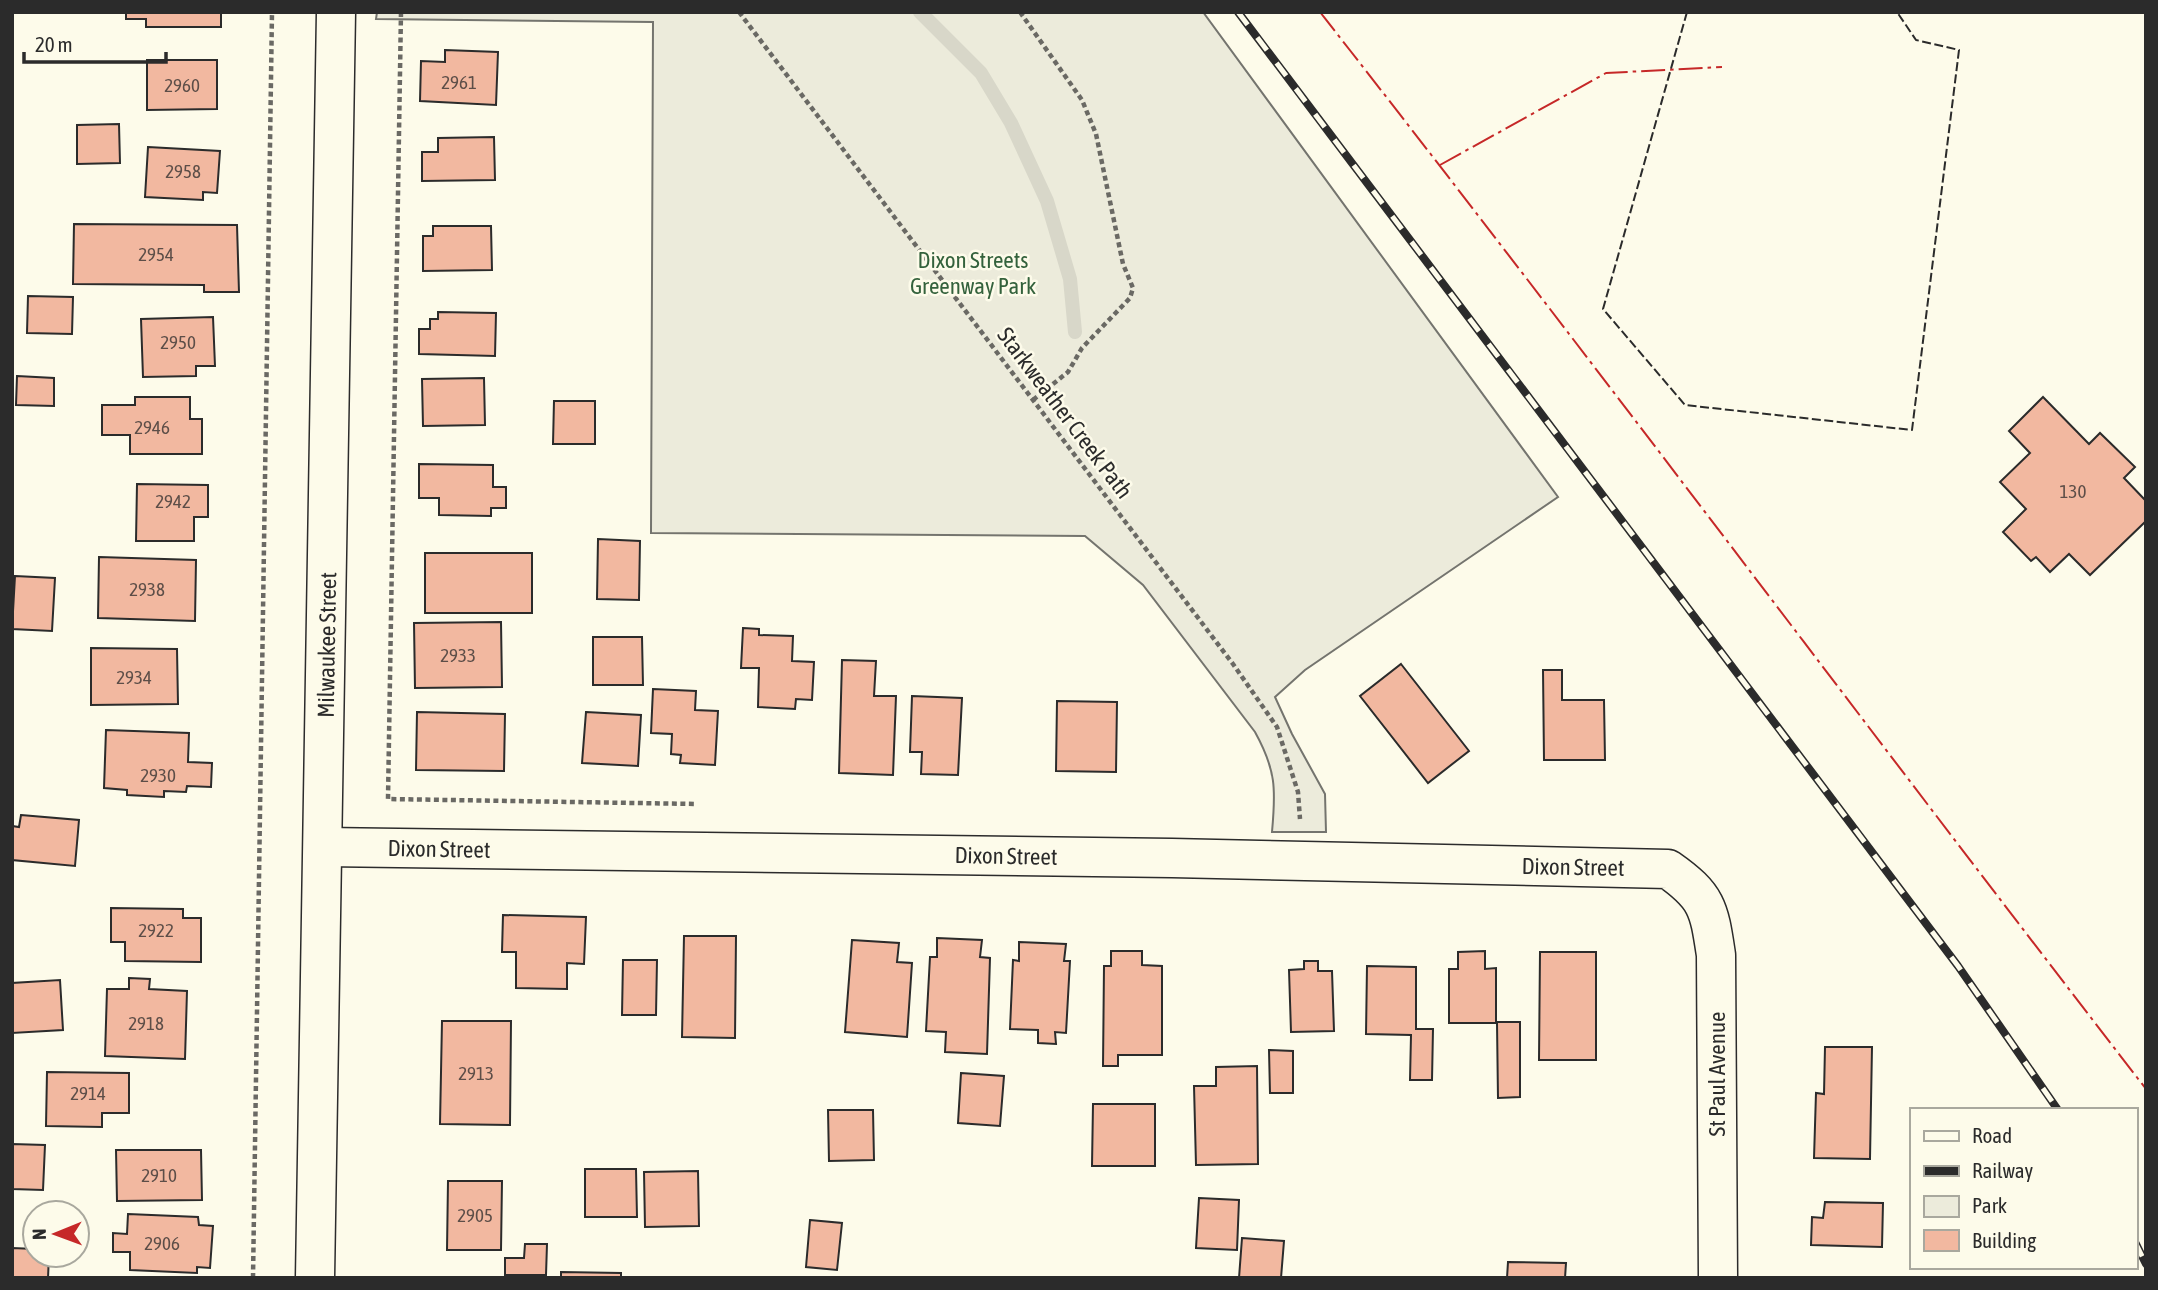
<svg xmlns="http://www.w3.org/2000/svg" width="2158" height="1290" font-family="'Asap Condensed',sans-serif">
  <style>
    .green { fill: #ecebdb; stroke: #74746e; stroke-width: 2 }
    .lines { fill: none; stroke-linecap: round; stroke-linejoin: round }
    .stream { stroke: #d8d7c9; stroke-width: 14 }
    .building { fill: #f2b8a0; stroke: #2b2b2b; stroke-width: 2 }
    .minor-casing { stroke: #2b2b2b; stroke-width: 41 }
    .tertiary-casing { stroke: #2b2b2b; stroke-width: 41 }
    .path { stroke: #6a6964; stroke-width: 4.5; stroke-dasharray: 5 3.5; stroke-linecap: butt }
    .minor { stroke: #fdfbea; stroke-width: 38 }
    .tertiary { stroke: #fdfbea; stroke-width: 38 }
    .rail-casing { stroke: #2b2b2b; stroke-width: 8 }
    .rail { stroke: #fdfbea; stroke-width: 5; stroke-dasharray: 16; stroke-linecap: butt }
    .fence { stroke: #2b2b2b; stroke-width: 2; stroke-dasharray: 9 3.5; stroke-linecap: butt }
    .power { stroke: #c62828; stroke-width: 2; stroke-dasharray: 24 5 3.5 5; stroke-linecap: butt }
    .labels { text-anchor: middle; stroke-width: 5; stroke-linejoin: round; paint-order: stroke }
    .number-label { font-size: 19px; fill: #5d4e48 }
    .park-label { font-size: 23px; fill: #34623c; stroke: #fdfbea }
    .street-label { font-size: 23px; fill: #2b2b2b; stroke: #fdfbea }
  </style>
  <rect width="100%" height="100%" fill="#fdfbea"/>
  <path class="green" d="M377 12H1203L1558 497 1305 670 1275 697 1292 734 1325 794 1326 832H1272C1276 789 1276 770 1255 732L1143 585 1085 536 651 533 653 22 376 19Z"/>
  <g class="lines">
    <polyline class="stream" points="920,12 981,73 1011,123 1047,201 1070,279 1075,332"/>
  </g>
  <g class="building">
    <polygon points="126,12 221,12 221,27 146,27 146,19 126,19"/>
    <polygon points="445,50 498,52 496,105 420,101 421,61 445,62"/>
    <polygon points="147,60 217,60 217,109 147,110"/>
    <polygon points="119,124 120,163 77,164 77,125"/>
    <polygon points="494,137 495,180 422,181 422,152 438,152 438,138"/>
    <polygon points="148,147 220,151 217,193 203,192 203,200 145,197"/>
    <polygon points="74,224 237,225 239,292 204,292 204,285 73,284"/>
    <polygon points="433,226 491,226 492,270 423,271 423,236 433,236"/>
    <polygon points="28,296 73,297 72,334 27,333"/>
    <polygon points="438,312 496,313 495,356 419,354 419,329 430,329 430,319 438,319"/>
    <polygon points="213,317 215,366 196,366 196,376 143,377 141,319"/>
    <polygon points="17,376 54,378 54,406 16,405"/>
    <polygon points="484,378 485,425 423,426 422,379"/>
    <polygon points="135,397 190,397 190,419 202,419 202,454 130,454 130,435 102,435 102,405 135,405"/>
    <polygon points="2043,397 2089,444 2100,433 2135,467 2124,478 2146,501 2146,521 2090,575 2069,554 2050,572 2036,557 2031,561 2003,532 2026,509 2000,482 2030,453 2009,431"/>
    <polygon points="554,401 595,401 595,444 553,444"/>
    <polygon points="419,464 493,465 493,487 506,487 506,508 491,508 491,516 439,515 439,498 419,498"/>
    <polygon points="137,484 208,485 208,517 194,517 194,541 136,541"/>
    <polygon points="598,539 640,541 639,600 597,599"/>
    <rect x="425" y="553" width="107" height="60"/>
    <polygon points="99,557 196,560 195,621 98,618"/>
    <polygon points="15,576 55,578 52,631 12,629"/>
    <polygon points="501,622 502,687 415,688 414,623"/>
    <polygon points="743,628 759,629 759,635 793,636 792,661 814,662 812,700 796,699 795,709 758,707 759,668 741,668"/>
    <polygon points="593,637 642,637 643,685 593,685"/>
    <polygon points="91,648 177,649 178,704 91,705"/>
    <polygon points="842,660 876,661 874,696 896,696 893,775 839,773"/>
    <polygon points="1401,664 1469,751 1428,783 1360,696"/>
    <polygon points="1543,670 1562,670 1562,700 1604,700 1605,760 1544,760"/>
    <polygon points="653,689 696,691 695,710 718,711 715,765 680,763 681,755 671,754 672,734 651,733"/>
    <polygon points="912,696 962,698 958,775 921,774 922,752 910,752"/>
    <polygon points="1057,701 1117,702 1116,772 1056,771"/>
    <polygon points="417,712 505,714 504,771 416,770"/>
    <polygon points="586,712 641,715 638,766 582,763"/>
    <polygon points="106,730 189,733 188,762 212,763 211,787 187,786 186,792 164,791 164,797 127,795 127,790 104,788"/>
    <polygon points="21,815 79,820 75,866 12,860 12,826 19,827"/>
    <polygon points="111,908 183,909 183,918 201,918 201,962 125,961 125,942 111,942"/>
    <polygon points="503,915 586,917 584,964 567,963 567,989 516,988 516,952 502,952"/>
    <polygon points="684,936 736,936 735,1038 682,1037"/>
    <polygon points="937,938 982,940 980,957 990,958 987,1054 945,1052 946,1032 926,1031 930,957 937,957"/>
    <polygon points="852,940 899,943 897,962 912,963 907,1037 845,1032"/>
    <polygon points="1019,942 1066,944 1064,961 1070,961 1066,1033 1055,1032 1056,1044 1038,1043 1038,1030 1010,1029 1013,960 1019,961"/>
    <polygon points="1111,951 1142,951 1142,965 1162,966 1162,1055 1118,1055 1118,1066 1103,1066 1104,966 1111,966"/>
    <polygon points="1485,951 1485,969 1496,968 1496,1022 1520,1022 1520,1097 1498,1098 1497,1023 1449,1023 1449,969 1458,969 1458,952"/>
    <polygon points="1540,952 1596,952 1596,1060 1539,1060"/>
    <polygon points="623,960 657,960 656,1015 622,1015"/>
    <polygon points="1304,961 1318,961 1318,971 1332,971 1334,1031 1291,1032 1289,970 1304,969"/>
    <polygon points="1367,966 1416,967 1416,1029 1433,1029 1432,1080 1410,1080 1411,1035 1366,1034"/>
    <polygon points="129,978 150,979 149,989 187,991 185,1059 105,1056 107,989 129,989"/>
    <polygon points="60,980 63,1030 12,1033 12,983"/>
    <polygon points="442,1021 511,1021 510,1125 440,1124"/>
    <polygon points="1825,1047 1872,1047 1870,1159 1814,1158 1816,1093 1824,1094"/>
    <polygon points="1269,1050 1293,1051 1293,1093 1270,1093"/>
    <polygon points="1257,1066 1258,1164 1196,1165 1194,1086 1216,1086 1216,1067"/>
    <polygon points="47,1072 129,1073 129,1113 102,1113 102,1127 46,1126"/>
    <polygon points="961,1073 1004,1076 1000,1126 958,1123"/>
    <polygon points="1093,1104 1155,1104 1155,1166 1092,1166"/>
    <polygon points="828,1110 873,1110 874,1160 829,1161"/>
    <polygon points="12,1144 45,1145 43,1190 12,1189"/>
    <polygon points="116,1150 201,1150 202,1200 117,1201"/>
    <polygon points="585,1169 636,1169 637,1217 585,1217"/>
    <polygon points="698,1171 699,1226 645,1227 644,1172"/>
    <polygon points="448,1181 502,1181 501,1250 447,1250"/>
    <polygon points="1199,1198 1239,1200 1237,1250 1196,1248"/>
    <polygon points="1825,1202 1883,1203 1882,1247 1811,1245 1812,1217 1823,1218"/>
    <polygon points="128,1214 198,1217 199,1225 213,1226 210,1268 197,1267 197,1273 130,1270 130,1252 113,1252 113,1233 127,1234"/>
    <polygon points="810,1220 842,1223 837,1270 806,1267"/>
    <polygon points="1242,1238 1284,1241 1281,1278 1239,1278"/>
    <polygon points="525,1244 547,1244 546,1275 505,1275 505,1258 524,1258"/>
    <polygon points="12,1248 35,1249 35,1255 49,1255 48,1278 12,1278"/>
    <polygon points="1508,1262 1566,1263 1565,1278 1507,1278"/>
    <polygon points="561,1272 621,1273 621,1278 561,1278"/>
  </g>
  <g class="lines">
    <g class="minor-casing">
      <path id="minor" d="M324 847 1172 858 1668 869C1708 897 1709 909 1716 955L1718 1278"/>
    </g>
    <g class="tertiary-casing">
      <polyline id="tertiary" points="315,1278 336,12"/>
    </g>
    <g class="path">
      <polyline points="401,12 388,799 697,804"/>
      <polyline points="739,12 1233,664 1277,727 1298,792 1300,819"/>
      <polyline points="1020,12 1082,100 1096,134 1123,264 1133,288 1130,298 1082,348 1068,372 1033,400"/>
      <polyline points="253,1278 272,12"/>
    </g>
    <use href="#minor" class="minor"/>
    <use href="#tertiary" class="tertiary"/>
    <g class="rail-casing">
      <g id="rail">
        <polyline points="1238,12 1958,966 2058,1110"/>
        <polyline points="2135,1242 2146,1264"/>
      </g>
    </g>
    <use href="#rail" class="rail"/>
    <polyline class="fence" points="1687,12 1603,309 1685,405 1912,430 1959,50 1916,40 1897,12"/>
    <g class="power">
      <path d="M1320 12C1599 368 1869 731 2146 1089"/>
      <polyline points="1440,165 1606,73 1722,67"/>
    </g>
  </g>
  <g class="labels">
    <g class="number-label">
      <text x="459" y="89">2961</text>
      <text x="182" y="92">2960</text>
      <text x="183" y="178">2958</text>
      <text x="156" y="261">2954</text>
      <text x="178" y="349">2950</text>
      <text x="152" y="434">2946</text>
      <text x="2073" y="498">130</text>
      <text x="173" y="508">2942</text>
      <text x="147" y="596">2938</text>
      <text x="458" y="662">2933</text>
      <text x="134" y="684">2934</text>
      <text x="158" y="782">2930</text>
      <text x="156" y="937">2922</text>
      <text x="146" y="1030">2918</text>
      <text x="476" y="1080">2913</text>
      <text x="88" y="1100">2914</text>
      <text x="159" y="1182">2910</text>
      <text x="475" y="1222">2905</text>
      <text x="162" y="1250">2906</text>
    </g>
    <g class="park-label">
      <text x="973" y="268">Dixon Streets<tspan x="973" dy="26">Greenway Park</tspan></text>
    </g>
    <g class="street-label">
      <text transform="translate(1065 413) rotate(53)" y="8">Starkweather Creek Path</text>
      <text transform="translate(327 645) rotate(-89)" y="8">Milwaukee Street</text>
      <text transform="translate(439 849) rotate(1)" y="8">Dixon Street</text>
      <text transform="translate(1006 856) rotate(1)" y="8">Dixon Street</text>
      <text transform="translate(1573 867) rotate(1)" y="8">Dixon Street</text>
      <text transform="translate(1717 1074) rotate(-90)" y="8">St Paul Avenue</text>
    </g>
  </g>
  <rect width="2158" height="1290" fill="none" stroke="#2b2b2b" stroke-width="28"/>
  <rect x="1910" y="1108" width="228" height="161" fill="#fdfbea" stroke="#a9a89e" stroke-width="2"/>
  <rect x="1924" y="1131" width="35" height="10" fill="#fdfbea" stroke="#a9a89e" stroke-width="2"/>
  <text x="1972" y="1143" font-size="21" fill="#2b2b2b">Road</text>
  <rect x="1924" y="1166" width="35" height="10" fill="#2b2b2b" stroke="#a9a89e" stroke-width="2"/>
  <text x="1972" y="1178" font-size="21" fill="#2b2b2b">Railway</text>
  <rect x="1924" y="1196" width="35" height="21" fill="#ecebdb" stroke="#a9a89e" stroke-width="2"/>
  <text x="1972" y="1213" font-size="21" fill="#2b2b2b">Park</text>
  <rect x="1924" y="1230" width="35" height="21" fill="#f2b8a0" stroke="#a9a89e" stroke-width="2"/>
  <text x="1972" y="1248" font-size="21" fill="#2b2b2b">Building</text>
  <g transform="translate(56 1234) rotate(269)"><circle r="33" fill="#fdfbea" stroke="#a9a89e" stroke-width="2"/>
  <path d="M0-5L12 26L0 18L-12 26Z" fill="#c62828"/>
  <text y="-10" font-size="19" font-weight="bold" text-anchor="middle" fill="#2b2b2b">N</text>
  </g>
  <path d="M24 52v10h142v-10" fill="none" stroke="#2b2b2b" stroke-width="3.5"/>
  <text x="35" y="52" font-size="21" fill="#2b2b2b" stroke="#fdfbea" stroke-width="5" paint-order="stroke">20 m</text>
</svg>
